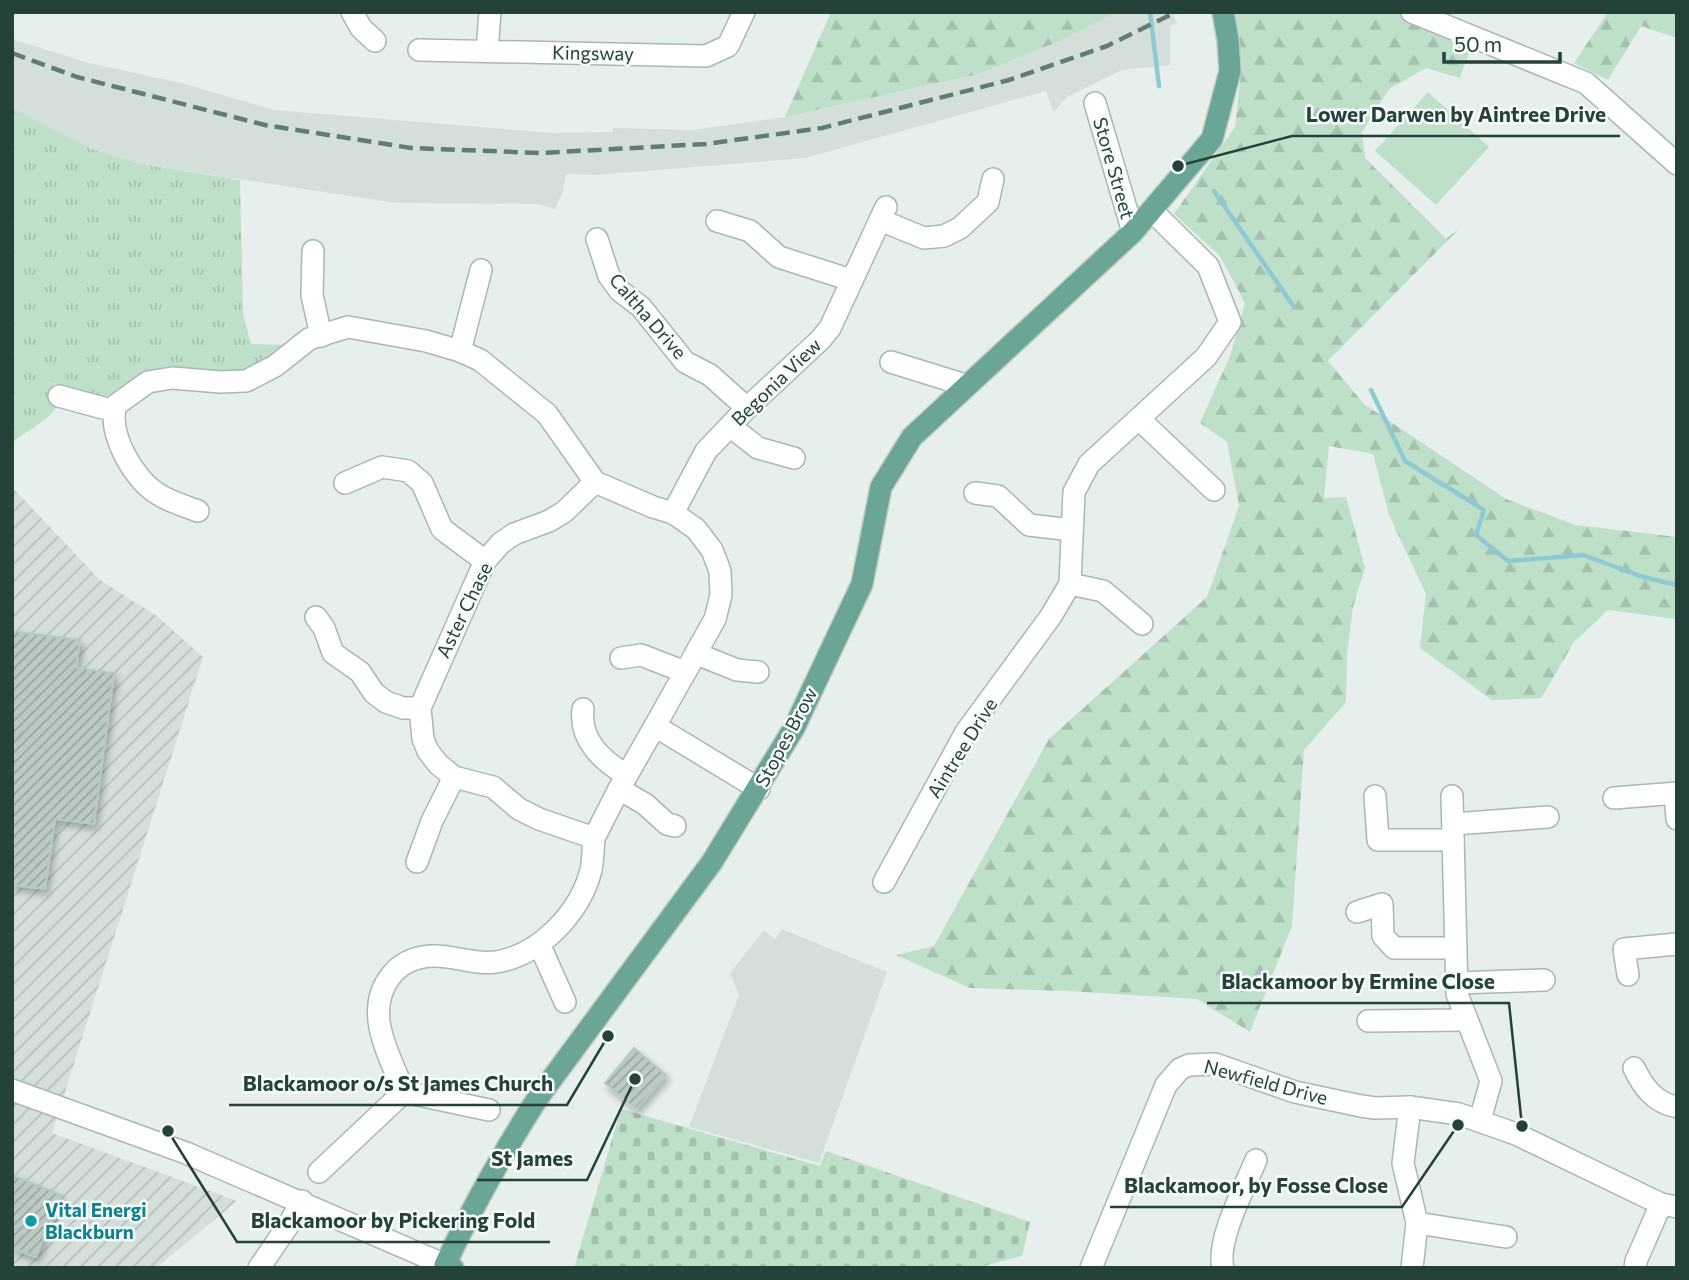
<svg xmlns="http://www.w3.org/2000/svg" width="1689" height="1280" font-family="Commissioner,sans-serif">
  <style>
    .built { fill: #d4dfda }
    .industrial { fill: url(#industrial-furrows) }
    .grass { fill: url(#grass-tufts) }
    .forest { fill: url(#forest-firs) }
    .cemetery { fill: url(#cemetery-stones) }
    .park { fill: #bfe0c8 }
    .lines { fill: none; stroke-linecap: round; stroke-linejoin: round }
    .stream { stroke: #8ec9d4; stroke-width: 4.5 }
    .building { fill: url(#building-hatch); stroke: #b8c9c2; stroke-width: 2; filter: url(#shadow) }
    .minor-casing { stroke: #a8b8b2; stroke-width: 24 }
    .major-casing { stroke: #c2cac8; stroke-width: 24 }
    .minor { stroke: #fff; stroke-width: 21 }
    .major { stroke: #6aa596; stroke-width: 21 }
    .rail { stroke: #5f7d75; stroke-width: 4.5; stroke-dasharray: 14 7; stroke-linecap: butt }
    .culture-dot { fill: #0f9aa8; stroke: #f7fbf9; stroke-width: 2.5 }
    .labels { text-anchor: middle; stroke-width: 5; stroke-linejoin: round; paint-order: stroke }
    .street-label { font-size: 19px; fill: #24423a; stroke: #f7fbf9 }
    .culture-label { font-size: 19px; font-weight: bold; fill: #0d838f; stroke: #f7fbf9; text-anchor: start }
    .leader { fill: none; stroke: #24423a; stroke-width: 2.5 }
    .callout-dot { fill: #24423a; stroke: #f7fbf9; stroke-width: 2.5 }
    .callout-label { font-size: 21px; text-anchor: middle; font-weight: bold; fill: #24423a; stroke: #f7fbf9; stroke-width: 5; stroke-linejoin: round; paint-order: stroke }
  </style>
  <defs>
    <pattern id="industrial-furrows" width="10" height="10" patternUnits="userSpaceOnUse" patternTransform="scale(1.75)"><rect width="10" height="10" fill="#d4dfda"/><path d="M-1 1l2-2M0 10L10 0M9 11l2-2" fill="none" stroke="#b6c1bc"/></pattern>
    <pattern id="grass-tufts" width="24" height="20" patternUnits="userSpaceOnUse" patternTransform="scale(1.75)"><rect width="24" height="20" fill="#bfe0c8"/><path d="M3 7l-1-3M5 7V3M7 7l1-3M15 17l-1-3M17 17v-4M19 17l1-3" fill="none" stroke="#a4c1ad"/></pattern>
    <pattern id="forest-firs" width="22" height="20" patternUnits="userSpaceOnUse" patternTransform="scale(1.75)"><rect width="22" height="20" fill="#bfe0c8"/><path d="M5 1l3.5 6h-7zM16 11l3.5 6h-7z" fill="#a4c1ad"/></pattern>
    <pattern id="cemetery-stones" width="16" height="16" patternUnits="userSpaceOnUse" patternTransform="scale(1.75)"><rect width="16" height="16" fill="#bfe0c8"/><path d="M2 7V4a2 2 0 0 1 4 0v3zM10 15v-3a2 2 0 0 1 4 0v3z" fill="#a4c1ad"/></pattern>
    <pattern id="building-hatch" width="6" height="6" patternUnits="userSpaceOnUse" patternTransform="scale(1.75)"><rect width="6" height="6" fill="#bbcac4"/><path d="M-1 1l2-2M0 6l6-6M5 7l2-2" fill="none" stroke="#98a6a0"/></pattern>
    <filter id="shadow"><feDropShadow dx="3" dy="5" stdDeviation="3.5" flood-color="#0004"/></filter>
  </defs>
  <rect width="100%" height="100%" fill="#e6efeb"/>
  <g class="built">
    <polygon points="1118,12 1172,12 1177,23 1170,27 1170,65 1122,70 1067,97 1053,112 1046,91 805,158 597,175 566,174 563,191 555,209 538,204 396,203 140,164 90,149 12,108 12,39 89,63 181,83 274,110 551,133 613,132 613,128 692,130 785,117 979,74 1062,40"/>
    <polygon points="782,929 887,972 819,1163 689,1127 739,995 730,973 764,930 775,939"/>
  </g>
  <polygon class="industrial" points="12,487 100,580 157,616 203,657 52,1133 237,1201 156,1268 12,1268"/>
  <path class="grass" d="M12 108 91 149 140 164 240 180 243 314 251 344 286 345 270 360 241 370 223 373 169 366 146 371 129 381 108 396H97L54 383 50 404 58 405C48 422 27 430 12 443Z"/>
  <g class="forest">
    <polygon points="831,12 1118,12 1062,40 979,74 785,117"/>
    <polygon points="1234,12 1438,12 1477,30 1460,78 1426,68 1389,89 1362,132 1365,158 1446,239 1461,227 1328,361 1364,404 1506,499 1576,525 1677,537 1677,619 1608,610 1574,642 1541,698 1492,700 1420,648 1426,594 1389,515 1373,454 1329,446 1324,498 1346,497 1365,568 1353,607 1347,654 1346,702 1304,750 1292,926 1250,1032 1197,999 1068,991 970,988 896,955 934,946 1049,739 1207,597 1239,506 1227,442 1200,423 1230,356 1245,303 1220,256 1174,214 1235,127 1242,64"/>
    <polygon points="1608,12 1677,12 1677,38 1641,26 1608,80 1574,63"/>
  </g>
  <polygon class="cemetery" points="621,1109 820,1166 826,1151 1030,1222 1022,1256 976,1268 574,1268"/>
  <polygon class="park" points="1428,92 1489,147 1436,205 1375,151"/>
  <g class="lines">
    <g class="stream">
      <polyline points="1150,12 1159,86"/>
      <polyline points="1214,191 1294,307"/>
      <polyline points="1371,390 1405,461 1484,510 1476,535 1508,561 1583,555 1643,577 1677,585"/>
    </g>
  </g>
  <g class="building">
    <polygon points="12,631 80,640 76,668 114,673 94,824 55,819 45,889 12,885"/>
    <polygon points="634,1048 666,1075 636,1109 605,1083"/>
    <polygon points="12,1175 61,1195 36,1257 12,1248"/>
  </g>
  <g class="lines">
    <g class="minor-casing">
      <g id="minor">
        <polyline points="352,12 361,28 375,41"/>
        <polyline points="1412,12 1586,83 1677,164"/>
        <polyline points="419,50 706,56 728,46 744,12"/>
        <polyline points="487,51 490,12"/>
        <polyline points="1095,103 1133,232"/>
        <polyline points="880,220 924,238 944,236 960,228 988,202 993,179"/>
        <polyline points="717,221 750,231 779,257 851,280"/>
        <polyline points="597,239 609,276 620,291 641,307 685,362 710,375 747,408"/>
        <polyline points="313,251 312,295 321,336"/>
        <polyline points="460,351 481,270"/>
        <polyline points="891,362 965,385"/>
        <polyline points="59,396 114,411"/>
        <polyline points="1139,419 1214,490"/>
        <polyline points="730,426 758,448 794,458"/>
        <polyline points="595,482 564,512 549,521 514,534 501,543 485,561 420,708 423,739 428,751 438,764 454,777 493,787 519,809 539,819 594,838 619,789 655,726"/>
        <polyline points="595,482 653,507 673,513 696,529 712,550 720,571 721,595 715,619 655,726 759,789"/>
        <polyline points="345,483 382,467 408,471 422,483 442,529 485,561"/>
        <polyline points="975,493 998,496 1029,525 1072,530"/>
        <path d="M198 511C185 506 170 502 158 494 134 480 107 433 116 405L148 382 172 378 221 382 246 381 275 366 309 339 348 327 426 341 460 351 480 360 547 414 595 482"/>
        <polyline points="673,513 706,451 747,408 820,340 830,328 886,207"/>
        <polyline points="1070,584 1103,591 1142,624"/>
        <polyline points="316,617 324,628 333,653 360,672 374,693 386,702 403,708 420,708"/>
        <polyline points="697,654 737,670 758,672"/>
        <polyline points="621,658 641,655 685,672"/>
        <path d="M583 709C579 739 602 761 627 775"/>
        <polyline points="619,789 645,804 667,824 675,826"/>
        <polyline points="1675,794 1677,819"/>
        <polyline points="1375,796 1378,840 1453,840"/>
        <polyline points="1452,796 1457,994 1491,1081 1480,1120"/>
        <polyline points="1614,798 1677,793"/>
        <polyline points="1454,824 1548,817"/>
        <polyline points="417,862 432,821 454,777"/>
        <polyline points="884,882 966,732 1051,616 1070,584 1074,492 1089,464 1206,357 1230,322 1208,266 1153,212"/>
        <polyline points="1357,912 1382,904 1383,936 1394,948 1456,948"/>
        <polyline points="540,946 565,1002"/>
        <polyline points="1628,975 1624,949 1677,944"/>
        <polyline points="1457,983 1544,980"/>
        <polyline points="1368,1021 1467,1020"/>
        <path d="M1634 1068C1643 1087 1655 1103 1677 1107"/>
        <polyline points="12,1090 186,1153 445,1265"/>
        <polyline points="1410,1107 1403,1163 1417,1223 1412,1268"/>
        <path d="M489 1110 404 1092C390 1056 363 1013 390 977 400 963 415 957 432 956 453 955 474 965 496 962 540 955 580 913 591 870 593 860 593 849 594 838"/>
        <polyline points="319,1172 404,1092"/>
        <polyline points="1417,1223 1506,1237"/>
        <polyline points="259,1268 289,1224 302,1201"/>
        <polyline points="1091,1268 1166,1085 1180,1069 1189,1065 1215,1064 1295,1092 1361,1106 1375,1108 1410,1107 1459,1114 1516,1134 1661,1204 1677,1207"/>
        <path d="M1223 1268C1216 1240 1245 1187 1256 1160"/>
        <polyline points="1635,1268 1636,1261 1661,1204"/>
      </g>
    </g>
    <g class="major-casing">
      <path id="major" d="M453 1268 445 1265C472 1207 503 1153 537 1099L712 862 794 728 862 584 881 487 912 437 1133 232 1212 139 1230 71 1228 40 1223 12"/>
    </g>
    <use href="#minor" class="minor"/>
    <use href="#major" class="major"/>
    <polyline class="rail" points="12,53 77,77 265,125 411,148 540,153 706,144 822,128 1009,80 1107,46 1176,12"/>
  </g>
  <circle class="culture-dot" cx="31" cy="1221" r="7"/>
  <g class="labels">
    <g class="street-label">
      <text transform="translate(593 53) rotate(1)" y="7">Kingsway</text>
      <text transform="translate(1114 168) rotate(74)" y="7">Store Street</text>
      <text transform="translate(648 316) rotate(49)" y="7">Caltha Drive</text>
      <text transform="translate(776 382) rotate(-44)" y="7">Begonia View</text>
      <text transform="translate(464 610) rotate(-64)" y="7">Aster Chase</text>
      <text transform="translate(786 737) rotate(-62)" y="7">Stopes Brow</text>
      <text transform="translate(962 748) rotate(-58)" y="7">Aintree Drive</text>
      <text transform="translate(1266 1082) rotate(15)" y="7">Newfield Drive</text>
    </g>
    <g class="culture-label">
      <text x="45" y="1217">Vital Energi<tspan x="45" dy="22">Blackburn</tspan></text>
    </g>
  </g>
  <path class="leader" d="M1178 166L1292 136H1620M1522 1126L1509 1003H1207M608 1036L567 1105H229M635 1079L587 1180H477M1458 1125L1402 1207H1110M168 1131L237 1242H550"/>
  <g class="callout-dot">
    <circle cx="1178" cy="166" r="7"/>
    <circle cx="1522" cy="1126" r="7"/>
    <circle cx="608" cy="1036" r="7"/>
    <circle cx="635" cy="1079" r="7"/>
    <circle cx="1458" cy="1125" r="7"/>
    <circle cx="168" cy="1131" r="7"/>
  </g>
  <g class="callout-label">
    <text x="1456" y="122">Lower Darwen by Aintree Drive</text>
    <text x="1358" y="989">Blackamoor by Ermine Close</text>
    <text x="398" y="1091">Blackamoor o/s St James Church</text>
    <text x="532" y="1166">St James</text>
    <text x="1256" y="1193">Blackamoor, by Fosse Close</text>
    <text x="393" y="1228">Blackamoor by Pickering Fold</text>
  </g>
  <rect width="1689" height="1280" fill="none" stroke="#24423a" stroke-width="28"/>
  <path d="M1444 52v10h116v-10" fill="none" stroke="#24423a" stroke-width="3.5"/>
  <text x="1454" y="52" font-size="21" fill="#24423a" stroke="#f7fbf9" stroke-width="5" paint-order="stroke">50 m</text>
</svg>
